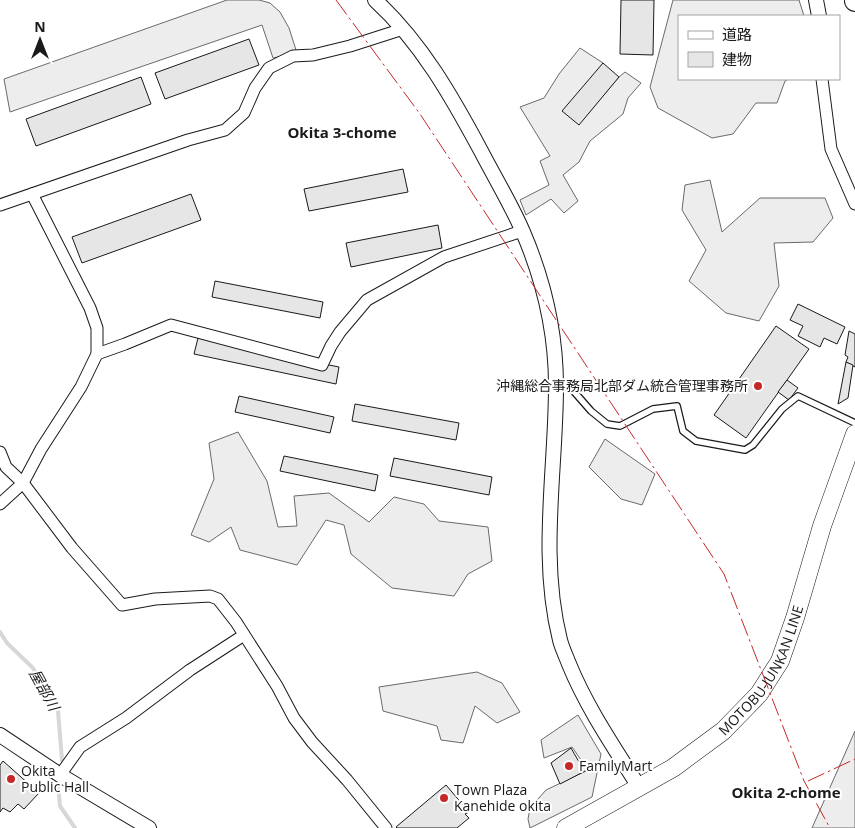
<svg xmlns="http://www.w3.org/2000/svg" width="855" height="828" font-family="'Open Sans','Noto Sans JP',sans-serif">
  <style>
    .built { fill: #ededed; stroke: #6a6a6a }
    .lines { fill: none; stroke-linecap: round; stroke-linejoin: round }
    .stream { stroke: #d7d7d7; stroke-width: 4 }
    .building { fill: #e6e6e6; stroke: #1a1a1a }
    .service-casing { stroke: #1a1a1a; stroke-width: 8 }
    .minor-casing { stroke: #1a1a1a; stroke-width: 13 }
    .tertiary-casing { stroke: #1a1a1a; stroke-width: 16 }
    .primary-casing { stroke: #1a1a1a; stroke-width: 19 }
    .motorway-casing { stroke: #1a1a1a; stroke-width: 22 }
    .service { stroke: #fff; stroke-width: 5.5 }
    .minor { stroke: #fff; stroke-width: 11 }
    .tertiary { stroke: #fff; stroke-width: 14 }
    .primary { stroke: #fff; stroke-width: 18 }
    .motorway { stroke: #fff; stroke-width: 20 }
    .power { stroke: #c62828; stroke-width: 1; stroke-dasharray: 18 4 2.5 4; stroke-linecap: butt }
    .poi-dot { fill: #c62828; stroke: #fff; stroke-width: 2 }
    .labels { text-anchor: middle; stroke-width: 4; stroke-linejoin: round; paint-order: stroke }
    .poi-label { font-size: 14px; fill: #1a1a1a; stroke: #fff; text-anchor: start }
    .street-label { font-size: 14px; fill: #1a1a1a; stroke: #fff }
    .neighbourhood-label { font-size: 15px; font-weight: bold; fill: #1a1a1a; stroke: #fff }
    .water-label { font-size: 15px; font-style: italic; fill: #1a1a1a; stroke: #fff }
  </style>
  <rect width="100%" height="100%" fill="#fff"/>
  <g class="built">
    <polygon points="227,0 259,0 270,3 280,12 289,28 297,53 273,58 262,25 10,112 4,79"/>
    <polygon points="673,0 799,0 804,16 679,16 679,79 789,79 785,81 777,103 756,103 733,134 712,138 658,108 650,87"/>
    <polygon points="580,48 603,63 579,124 619,77 625,72 641,83 628,98 623,114 590,141 579,162 563,175 578,201 564,213 551,199 526,215 520,200 549,185 540,161 550,156 520,107 544,98 559,74"/>
    <polygon points="710,180 722,232 760,198 825,198 833,218 813,242 774,243 779,286 759,321 726,313 689,281 706,250 682,210 685,185"/>
    <polygon points="238,432 267,481 278,527 297,526 294,496 329,493 369,522 394,497 424,504 439,521 488,527 492,561 468,574 454,596 392,588 351,554 344,525 326,520 297,565 240,550 231,527 209,542 191,535 214,479 209,443"/>
    <polygon points="605,439 655,474 642,505 621,499 589,467"/>
    <polygon points="477,672 502,683 520,712 497,723 475,706 463,743 441,740 437,726 383,711 379,687"/>
    <polygon points="578,715 601,754 592,797 530,828 528,819 530,808 546,790 588,770 572,747 544,758 541,740"/>
    <polygon points="855,731 855,828 812,828"/>
  </g>
  <g class="lines">
    <g class="stream">
      <polyline points="0,632 7,643 33,668 58,711 62,760"/>
      <polyline points="58,784 60,806 75,828"/>
    </g>
  </g>
  <g class="building">
    <polygon points="621,0 654,0 653,55 620,54"/>
    <polygon points="249,39 259,65 165,99 155,73"/>
    <polygon points="603,63 619,77 579,125 562,111"/>
    <polygon points="141,77 151,104 36,146 26,119"/>
    <polygon points="403,169 408,192 309,211 304,189"/>
    <polygon points="191,194 201,220 82,263 72,237"/>
    <polygon points="438,225 442,248 351,267 346,243"/>
    <polygon points="215,281 323,302 320,318 212,297"/>
    <polygon points="798,304 845,327 837,344 824,338 820,347 798,336 803,326 790,320"/>
    <polygon points="776,326 809,349 746,438 714,415"/>
    <polygon points="849,331 855,334 855,367 846,362 848,357 845,355"/>
    <polygon points="198,338 339,367 336,384 194,354"/>
    <polygon points="846,362 853,365 848,398 838,404"/>
    <polygon points="787,380 798,388 789,400 778,392"/>
    <polygon points="239,396 334,417 330,433 235,412"/>
    <polygon points="355,404 459,423 456,440 352,421"/>
    <polygon points="284,456 378,475 375,491 280,471"/>
    <polygon points="394,458 492,477 489,495 390,476"/>
    <polygon points="571,748 579,762 582,761 587,770 560,784 551,763"/>
    <polygon points="3,761 39,793 24,809 18,804 10,812 3,808 0,812 0,765"/>
    <polygon points="446,785 469,812 465,814 469,818 457,828 397,828 396,827"/>
  </g>
  <g class="lines">
    <g class="service-casing">
      <polyline id="service" points="557,387 570,387 591,411 607,424 620,426 653,409 677,406 683,431 696,441 745,450 753,445 782,409 798,396 855,423"/>
    </g>
    <g class="minor-casing">
      <g id="minor">
        <polyline points="822,79 831,149 855,204"/>
        <polyline points="0,205 188,140 225,130 244,113 255,88 269,68 293,56 313,55 350,46 403,29"/>
        <polyline points="97,354 125,344 171,325 322,365 331,346 340,332 367,300 444,257 522,231"/>
        <polyline points="0,452 6,467 23,483 72,548 122,605 155,599 210,596 218,599 236,622 277,686 294,718 312,742 347,780 386,828"/>
        <polyline points="0,504 23,483 41,449 81,387 97,354 97,328 90,308 32,194"/>
        <polyline points="60,775 80,747 126,718 190,670 244,635"/>
      </g>
    </g>
    <g class="tertiary-casing">
      <g id="tertiary">
        <path d="M375 0C421 42 452 97 481 151 495 178 511 204 523 232 544 281 556 333 556 386 556 470 539 557 560 640 562 648 566 656 569 664 587 708 614 747 639 787"/>
        <polyline points="816,0 819,16"/>
        <polyline points="0,735 60,775 149,828"/>
      </g>
    </g>
    <g class="primary-casing">
      <g id="primary">
        <path id="s1" d="M566 828 673 768 723 731 759 694 780 661 795 618 822 526 855 434"/>
      </g>
    </g>
    <g class="motorway-casing">
      <polyline id="motorway" points="855,0 855,1"/>
    </g>
    <use href="#service" class="service"/>
    <use href="#minor" class="minor"/>
    <use href="#tertiary" class="tertiary"/>
    <use href="#primary" class="primary"/>
    <use href="#motorway" class="motorway"/>
    <g class="power">
      <polyline points="336,0 420,114 724,574 804,781 830,828"/>
      <polyline points="808,781 855,759"/>
    </g>
  </g>
  <g class="poi-dot">
    <circle cx="758" cy="386" r="5"/>
    <circle cx="569" cy="766" r="5"/>
    <circle cx="11" cy="779" r="5"/>
    <circle cx="444" cy="798" r="5"/>
  </g>
  <g class="labels">
    <g class="poi-label">
      <text x="748" y="391" text-anchor="end">沖縄総合事務局北部ダム統合管理事務所</text>
      <text x="579" y="771">FamilyMart</text>
      <text x="21" y="776">Okita<tspan x="21" dy="16">Public Hall</tspan></text>
      <text x="454" y="795">Town Plaza<tspan x="454" dy="16">Kanehide okita</tspan></text>
    </g>
    <g class="street-label">
      <text dy="5" stroke="none"><textPath href="#s1" startOffset="258">MOTOBU-JUNKAN LINE</textPath></text>
    </g>
    <g class="neighbourhood-label">
      <text x="342" y="138">Okita 3-chome</text>
      <text x="786" y="798">Okita 2-chome</text>
    </g>
    <g class="water-label">
      <text transform="translate(44 690) rotate(61)" y="5">屋部川</text>
    </g>
  </g>
  <rect x="678" y="15" width="162" height="65" fill="#ffffff" stroke="#a3a3a3"/>
  <rect x="688" y="31" width="25" height="8" fill="#ffffff" stroke="#a3a3a3"/>
  <text x="722" y="40" font-size="15" fill="#1a1a1a">道路</text>
  <rect x="688" y="52" width="25" height="15" fill="#e6e6e6" stroke="#a3a3a3"/>
  <text x="722" y="65" font-size="15" fill="#1a1a1a">建物</text>
  <g transform="translate(40 40)" stroke="#ffffff" stroke-width="4" paint-order="stroke">
  <path d="M0-4L9 19L0 12L-9 19Z" fill="#1a1a1a"/>
  <text y="-8" font-size="14" font-weight="bold" text-anchor="middle" fill="#1a1a1a">N</text>
  </g>
</svg>
